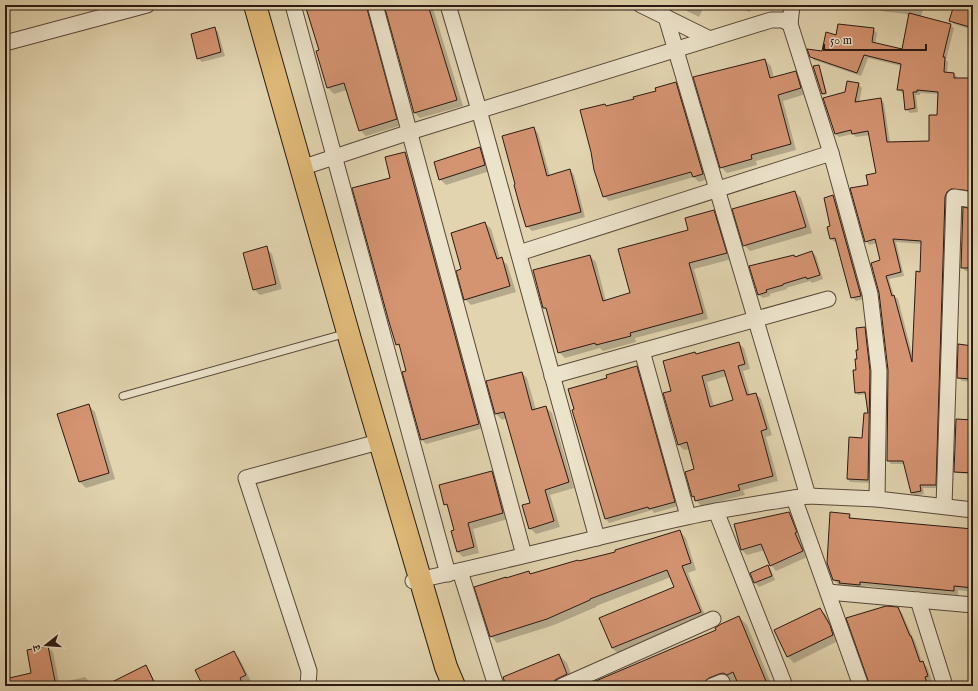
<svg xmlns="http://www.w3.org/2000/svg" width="978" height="691" font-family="'IM FELL English','Noto Serif Devanagari',serif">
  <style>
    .shadow { fill: #0003; fill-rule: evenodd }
    .building { fill: #d49371; stroke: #2b1912; fill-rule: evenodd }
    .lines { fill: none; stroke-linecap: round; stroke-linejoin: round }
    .lane-casing { stroke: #584839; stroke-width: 9 }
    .street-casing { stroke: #584839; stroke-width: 17 }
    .primary-casing { stroke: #2b1912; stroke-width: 24 }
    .lane { stroke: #ece3cb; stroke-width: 7 }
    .street { stroke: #ece3cb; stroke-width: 15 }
    .primary { stroke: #e0ba78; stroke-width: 22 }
  </style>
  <rect width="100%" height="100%" fill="#e1d4af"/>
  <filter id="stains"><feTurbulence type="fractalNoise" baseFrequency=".005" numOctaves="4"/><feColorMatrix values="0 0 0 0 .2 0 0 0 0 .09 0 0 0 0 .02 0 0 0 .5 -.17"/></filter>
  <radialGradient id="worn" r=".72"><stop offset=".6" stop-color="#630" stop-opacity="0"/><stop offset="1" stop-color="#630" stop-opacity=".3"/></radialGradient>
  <g class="shadow">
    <polygon points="307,5 374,5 402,125 366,136 360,130 347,90 334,94 328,88 318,51 320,51"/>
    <polygon points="385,5 432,5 463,106 420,118 414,112"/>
    <polygon points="675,5 705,5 699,17"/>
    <polygon points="731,5 753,5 750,12"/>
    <polygon points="842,5 858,5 858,9 844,8"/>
    <path d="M878 5H924L921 17 950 25 954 28 946 60 948 62 947 73 954 74 957 77V79H973V193L959 191 939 488H923L924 494 915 496 912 493 905 464H891L888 460 889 370 881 261 877 243 869 245 866 241 869 186 877 174 870 135 856 137 853 134 839 137 835 134 824 99 846 93 858 84 862 88 859 103 881 99 884 103 890 143 930 142 938 116 939 94 920 93V95H916L918 112 910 113 906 109 904 93H902L898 89 901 66 868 58 861 76 814 60 811 56 822 52 837 36 873 29 877 33 875 44 902 50 909 16 906 14 881 11 878 8ZM896 242 922 244 921 273 913 357 898 299 894 296 889 279 904 276Z"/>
    <polygon points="955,5 973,5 973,30 954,24 950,20"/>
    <polygon points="214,28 218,32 225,56 202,62 198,58"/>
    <polygon points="765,60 771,66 774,78 795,72 801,78 806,94 783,101 796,150 756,161 757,165 727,173 721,167"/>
    <polygon points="818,66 820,68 827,94 824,95 823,94"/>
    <polygon points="676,84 681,89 708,179 699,182 694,177 609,201 604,196 607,107 635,99"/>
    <polygon points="534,128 538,133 550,176 570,170 574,175 585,217 532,231 527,226"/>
    <polygon points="479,148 485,154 490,171 446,185 440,179"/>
    <polygon points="405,153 410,157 483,428 426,444 422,440 408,372 402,349 397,344 391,178"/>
    <polygon points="795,192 801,198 812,233 750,251 744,245"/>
    <polygon points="833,197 837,200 864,299 856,301 852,297 837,242 835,242 831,239 828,228 831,227"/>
    <polygon points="973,209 973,271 965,271 962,267"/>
    <polygon points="713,211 719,217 732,259 694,269 708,319 635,338 636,342 603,351 600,348 565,358 559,352 549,312 544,308 590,256 596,262 606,301 629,294 689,231"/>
    <polygon points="485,223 491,229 500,259 507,264 516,292 471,305 465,299 463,270"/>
    <polygon points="266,248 272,254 282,289 260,295 254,289"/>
    <polygon points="812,252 816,256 823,279 812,283 810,281 786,288 787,289 770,294 770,296 763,298 759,295 795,257"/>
    <polygon points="864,328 867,331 872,375 871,483 850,482 848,479 863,439 869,414 867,394 858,395 856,392 859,351"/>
    <path d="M738 343 744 348 750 369 743 371 750 395 756 394 761 399 772 435 766 437 778 481 743 490 745 495 701 506 693 496 696 470 689 449 684 450 678 444 672 391 697 355ZM727 376 735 400 714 407 707 382Z"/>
    <polygon points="959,346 973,347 973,382 962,381 958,377"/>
    <polygon points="637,367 641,371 678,506 654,513 652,510 609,523 606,519 608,379"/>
    <polygon points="522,373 527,378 536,410 546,407 552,413 574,488 550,495 560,527 536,534 530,528 531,503 507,418 502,420 496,414 488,382"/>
    <polygon points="89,406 95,412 115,479 86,488 80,482 58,414"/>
    <polygon points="969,411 973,411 973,490 970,488 971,474 957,473 955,471"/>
    <polygon points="492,472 497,478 508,519 473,529 479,553 463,557 458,552 455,531 449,508 445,504"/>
    <polygon points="789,513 794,518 801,538 800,538 807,557 776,571 771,565 765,550 747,555 742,550 736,525"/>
    <polygon points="849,515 854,520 973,530 973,592 958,590 958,595 865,586 864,589 845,588 843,585 839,585 834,580"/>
    <polygon points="680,531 686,538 696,570 688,573 706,618 619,654 612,648 675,588 671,577 596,606 596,607 554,625 497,643 491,636 507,579 529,572 531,574 617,553"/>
    <polygon points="768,567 771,570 775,580 759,587 755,583 751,573"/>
    <polygon points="898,608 902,613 913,638 915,641 922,662 927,667 932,681 929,682 930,686 871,686"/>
    <polygon points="820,609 826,615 838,641 794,663 788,657 775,631"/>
    <polygon points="739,617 747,625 772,686 740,686 738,681 735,682 732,680 727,681 715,686 587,686 717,630"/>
    <polygon points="48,647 53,652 59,683 85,677 90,682 91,686 5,686 5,680 33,674"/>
    <polygon points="233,652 239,658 251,681 246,684 247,686 204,686"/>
    <polygon points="559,655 567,663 574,682 566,686 507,686"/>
    <polygon points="145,666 149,670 157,686 118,686"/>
  </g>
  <g class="building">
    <polygon points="305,5 366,5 397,119 359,131 344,83 327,88 316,51 319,50"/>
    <polygon points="384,5 428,5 457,100 414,113"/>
    <polygon points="954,5 973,5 973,28 949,21"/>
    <path d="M909 13 951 24 943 57H945L944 72 954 73V78H973V179H971L972 191 951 189 947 192 945 197 936 485H920L921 491 911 493 903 461H887L888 370 879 293 871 263 880 260 875 239 865 242 850 188 868 185 866 175 876 173 868 131 852 134 851 130 835 134 823 98 845 92 847 81 859 83 855 102 881 98 887 142 929 141V115H937L938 92 917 90V92H913L915 108 905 110 903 90H897L901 64 864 55 857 73 810 57 807 49 822 51 826 32 836 35 838 24 874 28 872 42 902 49ZM893 239 921 241V242L920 272 916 271 912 362 894 295 892 296 886 276 901 272Z"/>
    <polygon points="215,27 221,52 197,59 191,34"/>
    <polygon points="765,59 770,78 796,71 801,88 778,95 791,144 751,155 752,159 720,168 693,77"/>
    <polygon points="819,65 826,93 822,94 813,66"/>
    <polygon points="676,82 703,174 693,177 691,172 603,197 594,170 591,152 580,110 605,104 606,106 634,99 633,97 656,91 655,88"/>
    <polygon points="534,127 547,176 570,169 581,212 526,227 520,207 514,185 515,184 502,136"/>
    <polygon points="480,147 485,165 439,180 434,162"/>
    <polygon points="405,152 479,424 421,440 402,372 406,371 399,344 396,345 389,322 352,188 390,178 385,157"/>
    <polygon points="795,191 806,227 743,246 732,209"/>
    <polygon points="833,195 861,296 851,298 835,238 830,239 827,227 830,226 824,198"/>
    <polygon points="963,207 973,209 973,259 972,259 971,268 961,268"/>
    <polygon points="714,210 727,253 689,263 703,313 630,333 631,336 596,345 595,343 558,353 546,308 543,308 533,270 590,255 603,301 629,293 630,293 618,249 688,230 685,218"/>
    <polygon points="485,222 497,259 502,257 510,286 464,300 456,271 461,269 451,233"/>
    <polygon points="267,246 276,284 253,290 243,253"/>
    <polygon points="812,251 820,275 807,279 806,277 783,284 783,285 766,290 767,292 758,295 749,266 794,255 795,257"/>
    <polygon points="865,327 870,371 868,480 847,479 849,437 862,438 864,413 868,413 865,392 855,393 853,370 856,370 855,359 857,359 856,350 858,350 856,328"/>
    <path d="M739 342 745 364 738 366 747 395 756 393 767 429 761 431 773 476 738 485 740 490 695 501 694 496 692 497 685 472 694 469 687 442 678 445 663 393 671 391 663 361 695 352 696 354ZM724 370 733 400 710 407 702 376Z"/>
    <polygon points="958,344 973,346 972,379 957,378"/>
    <polygon points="637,366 675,502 649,509 648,507 605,519 572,410 574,409 568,389 607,378 606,375"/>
    <polygon points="522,372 532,410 546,406 569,482 545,490 554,521 529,529 522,505 530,503 504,412 495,414 486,381"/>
    <polygon points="89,404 109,473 79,482 57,414"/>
    <polygon points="956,419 973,420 973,473 954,472"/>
    <polygon points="492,471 503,513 468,523 474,547 457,552 451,531 454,530 447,504 444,505 439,485"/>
    <polygon points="789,512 797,532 795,533 803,551 770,566 761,544 741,550 734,524"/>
    <polygon points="830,512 850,514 849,518 973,529 973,588 954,586 954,591 860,582 860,585 839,583 840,581 833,580 827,563"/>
    <polygon points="680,530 691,563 682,566 701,612 612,648 599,618 674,587 667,570 590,599 590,600 547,619 490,637 474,587 506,577 506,578 529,571 530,574 578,560 579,561 615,552 615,550"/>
    <polygon points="768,565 772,576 754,583 750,573"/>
    <polygon points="886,606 898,607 910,636 911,636 920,662 923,661 928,676 925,677 928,686 870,686 846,618"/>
    <polygon points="820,608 830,625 833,635 787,657 774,630"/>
    <polygon points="739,616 768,686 739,686 733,672 727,675 723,673 719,674 709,678 705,681 703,685 700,686 584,686 716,630 715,628 721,624"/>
    <polygon points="48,646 56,686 5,686 5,679 31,673 27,650"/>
    <polygon points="234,651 246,675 240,678 244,686 203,686 195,670"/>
    <polygon points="559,654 567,674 555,680 553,686 506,686 503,677"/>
    <polygon points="146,665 156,686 104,686"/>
  </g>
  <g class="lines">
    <g class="lane-casing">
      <polyline id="lane" points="123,396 340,335"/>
    </g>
    <g class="street-casing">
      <g id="street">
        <polyline points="293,5 448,574"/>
        <polyline points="375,5 524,555"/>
        <polyline points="448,5 479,110 597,538"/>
        <polyline points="641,5 710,39"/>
        <polyline points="666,17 808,496"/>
        <polyline points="790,24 792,5"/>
        <polyline points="5,43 147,5"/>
        <polyline points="301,168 410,132 771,20 783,20 790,24 831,153 870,294 879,371 877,499"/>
        <polyline points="519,253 831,153"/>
        <polyline points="642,351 688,516"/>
        <polyline points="552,376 828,299"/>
        <polyline points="794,498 861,686"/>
        <polyline points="944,506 954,197 973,200"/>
        <polyline points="716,511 785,686"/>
        <polyline points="460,571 496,686"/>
        <path d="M413 581C504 562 595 537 687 517 722 509 758 504 794 498L808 496 877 499 973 510"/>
        <polyline points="828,592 973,605"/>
        <polyline points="918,600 945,686"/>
        <polyline points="308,686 309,671 246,478 371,444"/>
        <polyline points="562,686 713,619"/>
        <polyline points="712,686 722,682 723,686"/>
      </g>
    </g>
    <g class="primary-casing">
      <polyline id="primary" points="255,5 351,343 446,667 454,686"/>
    </g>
    <use href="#lane" class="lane"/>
    <use href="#street" class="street"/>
    <use href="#primary" class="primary"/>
  </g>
  <rect width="978" height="691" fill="none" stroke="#e1d4af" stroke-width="20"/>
  <rect x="6" y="6" width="966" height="679" fill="none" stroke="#2b1912" stroke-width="2"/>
  <rect x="10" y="10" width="958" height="671" fill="none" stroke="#2b1912"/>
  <g transform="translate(46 645) rotate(253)" stroke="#ece3cb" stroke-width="3" paint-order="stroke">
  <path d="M0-3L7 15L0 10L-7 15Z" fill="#2b1912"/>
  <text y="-6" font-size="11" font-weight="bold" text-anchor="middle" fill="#2b1912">उ</text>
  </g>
  <path d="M824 44v6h102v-6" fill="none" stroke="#2b1912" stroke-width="2"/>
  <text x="830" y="44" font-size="12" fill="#2b1912" stroke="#ece3cb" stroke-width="3" paint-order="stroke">50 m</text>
  <rect width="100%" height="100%" filter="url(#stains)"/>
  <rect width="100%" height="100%" fill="url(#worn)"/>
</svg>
